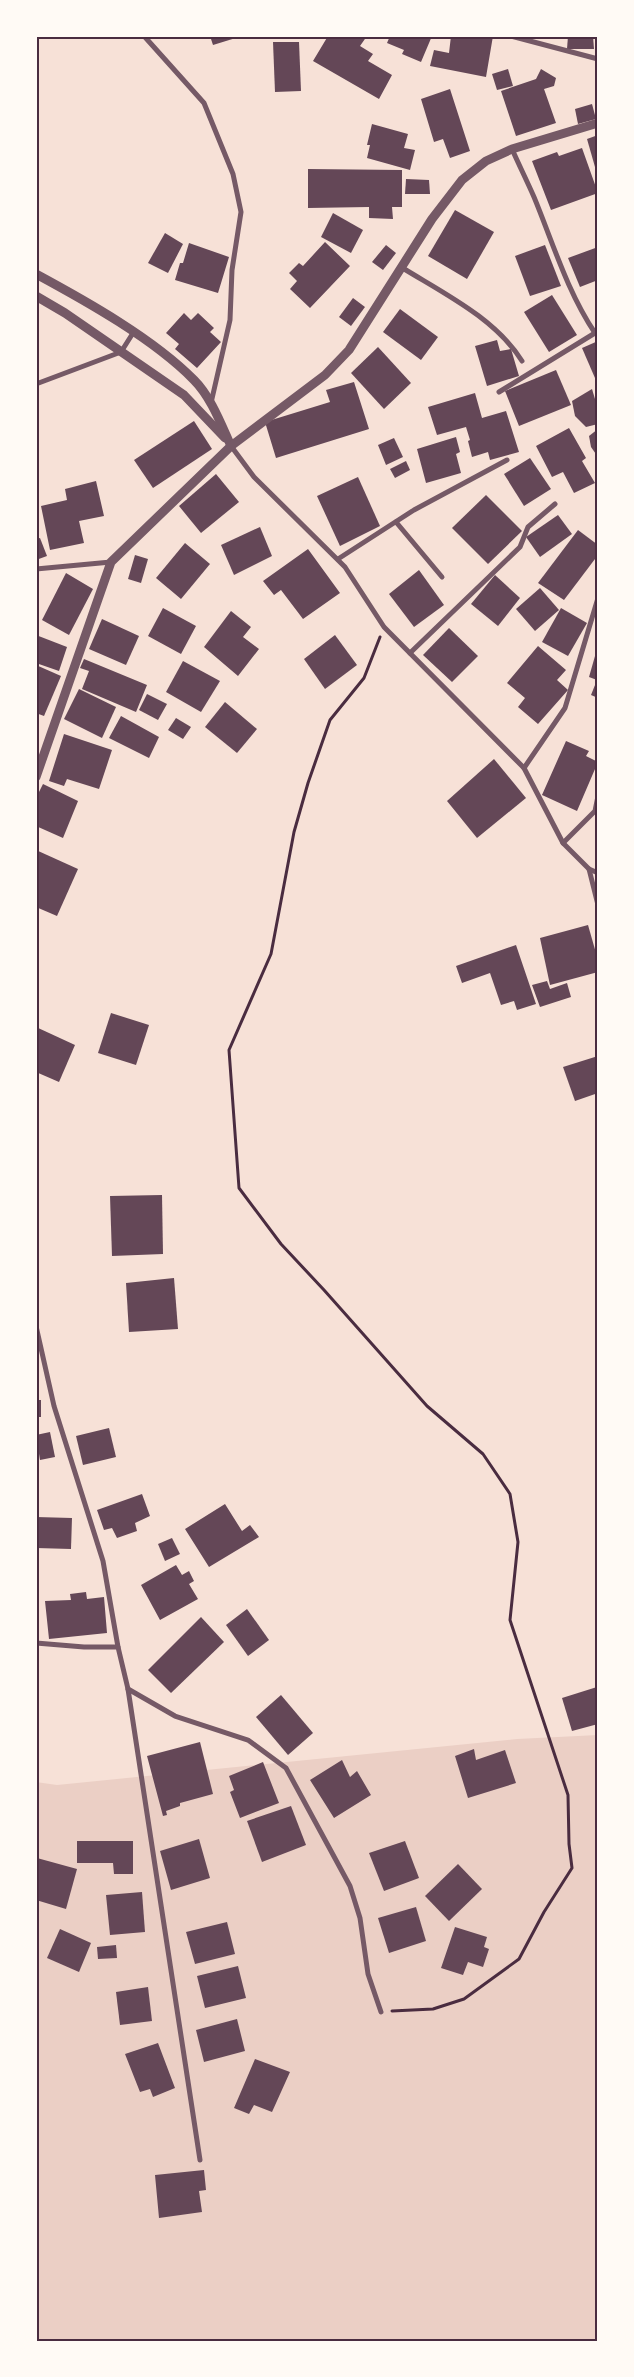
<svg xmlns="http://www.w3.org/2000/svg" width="634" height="2377" font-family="Roboto,sans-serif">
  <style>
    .green { fill: #ebcfc5 }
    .building { fill: #644757 }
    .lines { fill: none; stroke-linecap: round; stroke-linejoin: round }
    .path { stroke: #4a2c40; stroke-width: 3 }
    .minor { stroke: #755966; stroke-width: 5 }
    .tertiary { stroke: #755966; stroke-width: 9 }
    .neatline { fill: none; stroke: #4a2c40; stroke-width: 2 }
  </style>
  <rect width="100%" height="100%" fill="#f7e1d7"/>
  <polygon class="green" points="598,1735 598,2341 36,2341 36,1782 57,1785 517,1739"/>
  <g class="building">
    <polygon points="210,36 239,36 239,37 213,45"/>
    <polygon points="328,36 367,36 360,46 373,54 368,61 392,75 379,99 313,61"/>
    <polygon points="390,36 432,36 421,62 402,54 404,50 387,43"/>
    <polygon points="451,36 493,36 486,77 430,66 434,50 449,53"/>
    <polygon points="568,36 593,36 594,49 567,49"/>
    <polygon points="273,42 299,42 301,91 275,92"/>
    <polygon points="508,69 513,86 497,90 492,74"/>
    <polygon points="541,69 556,78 554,86 544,89 556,123 516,136 501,91 536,79"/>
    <polygon points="450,89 470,151 450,158 443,139 434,142 421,99"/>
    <polygon points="592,104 596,119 578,124 575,109"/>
    <polygon points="372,124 408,134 404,148 415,150 410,170 367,158 370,145 367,145"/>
    <polygon points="598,135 598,174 597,174 587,139"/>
    <polygon points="582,148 598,193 551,210 532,161 557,152 559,156"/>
    <polygon points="308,169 402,170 402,207 392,207 393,219 369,218 369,207 308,208"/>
    <polygon points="406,179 429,180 430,194 405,194"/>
    <polygon points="455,210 494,232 467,279 428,256"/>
    <polygon points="333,213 363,230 351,253 321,237"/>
    <polygon points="165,233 183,244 168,273 148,263"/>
    <polygon points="325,242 350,266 310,308 290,289 297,281 289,273 299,263 303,266"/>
    <polygon points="189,243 229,257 218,293 175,280 180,263 183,263"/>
    <polygon points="386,245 396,253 383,270 372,262"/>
    <polygon points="545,245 561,286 530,296 515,256"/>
    <polygon points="598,247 598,280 580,287 568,258"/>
    <polygon points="552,295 577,335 549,352 524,312"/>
    <polygon points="353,298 365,307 351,326 339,317"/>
    <polygon points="400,309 438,337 421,360 383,332"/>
    <polygon points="184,313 191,320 198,313 214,328 210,332 221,342 197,368 175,349 179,344 166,333"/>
    <polygon points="497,340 500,351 511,349 519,376 487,386 475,346"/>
    <polygon points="598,341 598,385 582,348"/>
    <polygon points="378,347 411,383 384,409 351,373"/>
    <polygon points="556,370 571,405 519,426 505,391"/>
    <polygon points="354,382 369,429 276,458 265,422 330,402 326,390"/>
    <polygon points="592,389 598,409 598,424 586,427 575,416 572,401"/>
    <polygon points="475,393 482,418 506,411 519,452 490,460 488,452 472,457 468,441 470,440 466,427 437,435 428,407"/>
    <polygon points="194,421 212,449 153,488 134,460"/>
    <polygon points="569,428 586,458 582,461 595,483 574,493 563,472 552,477 536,446"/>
    <polygon points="598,429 598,457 591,447 589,436"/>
    <polygon points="456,437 460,452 456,454 461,473 426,483 417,449"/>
    <polygon points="394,438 403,457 386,465 378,445"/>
    <polygon points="530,458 551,489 524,506 504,474"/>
    <polygon points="406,461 410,470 395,478 390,469"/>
    <polygon points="216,474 239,502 201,533 179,506"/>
    <polygon points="358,477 380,526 340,546 317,496"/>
    <polygon points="96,481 104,516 79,521 84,543 50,550 41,506 67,500 65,489"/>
    <polygon points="486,495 522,531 488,564 452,528"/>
    <polygon points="558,515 572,534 540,557 526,537"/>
    <polygon points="260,527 272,556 234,575 221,545"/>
    <polygon points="578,530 598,545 598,555 564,600 538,583"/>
    <polygon points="40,538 47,556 36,560 36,539"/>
    <polygon points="185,543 210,564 181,599 156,578"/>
    <polygon points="308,549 340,593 303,619 281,590 274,595 263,581"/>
    <polygon points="135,555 148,559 141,583 128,579"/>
    <polygon points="419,570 444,605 414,627 389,594"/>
    <polygon points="66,573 93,589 69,635 42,620"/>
    <polygon points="495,575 520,598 498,626 471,604"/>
    <polygon points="540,588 559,610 535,631 516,609"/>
    <polygon points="163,608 196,626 181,654 148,636"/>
    <polygon points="561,608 587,623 568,656 542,642"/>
    <polygon points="231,611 251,627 243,637 259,649 238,676 204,647"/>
    <polygon points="102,619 139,636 126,665 89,649"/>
    <polygon points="449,628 478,656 452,682 423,655"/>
    <polygon points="36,635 67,647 59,671 36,663"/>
    <polygon points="335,635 357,665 325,689 304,659"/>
    <polygon points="538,646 566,670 557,680 568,690 538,724 518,707 525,698 507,683"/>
    <polygon points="597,649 598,649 598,698 591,695 597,680 589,677"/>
    <polygon points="84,659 147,685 136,712 82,689 89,671 80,668"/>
    <polygon points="183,661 220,681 201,712 166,692"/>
    <polygon points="36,665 61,676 44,716 36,713"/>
    <polygon points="79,689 116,707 102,738 64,719"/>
    <polygon points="147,694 167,704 158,720 139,710"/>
    <polygon points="225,702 257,729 237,753 205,727"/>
    <polygon points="121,716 159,737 149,758 109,738"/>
    <polygon points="176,718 191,727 183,739 168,730"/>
    <polygon points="64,734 112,750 99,789 67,779 64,786 49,781"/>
    <polygon points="566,741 589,751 586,756 598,762 577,811 542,795"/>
    <polygon points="494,759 526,798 477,838 447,801"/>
    <polygon points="43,784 78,801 63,838 36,826 36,798"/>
    <polygon points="36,850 78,869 57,916 36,907"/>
    <polygon points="588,925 598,960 598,972 550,985 540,938"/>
    <polygon points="516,945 536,1004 517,1010 514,1001 501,1005 490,973 462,983 456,966"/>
    <polygon points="547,981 550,989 567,983 571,997 540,1007 532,985"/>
    <polygon points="111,1013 149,1025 136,1065 98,1053"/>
    <polygon points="36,1027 75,1045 59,1082 36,1072"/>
    <polygon points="598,1056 598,1093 575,1101 563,1067"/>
    <polygon points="162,1195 163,1254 112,1256 110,1196"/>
    <polygon points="174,1278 178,1329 129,1332 126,1283"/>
    <rect x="36" y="1400" width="5" height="17"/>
    <polygon points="109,1428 116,1457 83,1465 76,1436"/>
    <polygon points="50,1432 55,1457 40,1460 36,1435"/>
    <polygon points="142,1494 150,1516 135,1523 137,1531 117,1538 112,1528 104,1530 97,1510"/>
    <polygon points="225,1504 242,1531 250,1525 259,1537 209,1567 185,1529"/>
    <polygon points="36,1517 72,1518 71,1549 36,1548"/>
    <polygon points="172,1538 180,1554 165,1561 158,1544"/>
    <polygon points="176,1565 182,1575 189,1571 194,1581 189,1584 198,1599 160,1620 141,1585"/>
    <polygon points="86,1592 87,1599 104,1597 107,1633 49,1639 45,1601 71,1600 70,1594"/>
    <polygon points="247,1609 269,1640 248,1656 226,1625"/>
    <polygon points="201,1617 224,1642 171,1693 148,1670"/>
    <polygon points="597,1687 598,1724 572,1731 562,1698"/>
    <polygon points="281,1695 313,1733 288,1755 256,1717"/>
    <polygon points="200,1742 213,1794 180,1803 180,1806 166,1811 167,1815 163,1816 147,1756"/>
    <polygon points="474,1749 476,1760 505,1750 516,1783 468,1798 455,1756"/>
    <polygon points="342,1760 350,1777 357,1771 371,1795 334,1818 310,1780"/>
    <polygon points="263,1762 279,1803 240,1818 230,1792 234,1790 229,1776"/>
    <polygon points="291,1806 306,1845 262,1862 247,1821"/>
    <polygon points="199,1839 210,1878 171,1890 160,1851"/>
    <polygon points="77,1841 133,1841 133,1874 114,1874 113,1863 77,1863"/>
    <polygon points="405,1841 419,1878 384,1891 369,1853"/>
    <polygon points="37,1858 77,1869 66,1909 36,1900"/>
    <polygon points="458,1864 482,1889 449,1921 425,1896"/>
    <polygon points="142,1892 145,1932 110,1935 106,1895"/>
    <polygon points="416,1907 426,1941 389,1953 378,1918"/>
    <polygon points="227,1922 235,1954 195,1964 186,1932"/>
    <polygon points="455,1927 487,1937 484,1947 489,1949 483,1967 468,1962 463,1975 441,1968"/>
    <polygon points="60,1929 91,1943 79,1972 47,1958"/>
    <polygon points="116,1945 117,1958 98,1959 97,1947"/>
    <polygon points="238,1966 246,1998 205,2008 197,1976"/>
    <polygon points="148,1987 152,2021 120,2025 116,1992"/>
    <polygon points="237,2019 245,2051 204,2062 196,2030"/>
    <polygon points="158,2043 175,2088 153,2097 150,2089 140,2092 125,2054"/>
    <polygon points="255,2059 290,2072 272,2112 254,2105 249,2114 234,2108"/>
    <polygon points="204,2170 206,2190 199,2191 202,2212 159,2218 155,2175"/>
  </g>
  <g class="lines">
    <polyline class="path" points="380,637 364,678 330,720 308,783 294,832 271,954 229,1050 239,1188 281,1244 324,1290 427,1406 483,1454 510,1494 518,1542 510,1620 568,1795 569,1844 572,1868 544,1912 519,1959 464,1999 433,2009 392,2011"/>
    <g class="minor">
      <polyline points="144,36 204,103 233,174 241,212 232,270 230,320 211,403"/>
      <polyline points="511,36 598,59"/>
      <path d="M512 149C519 165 527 181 534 197 553 243 567 291 595 333L598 331"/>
      <path d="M401 267C443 293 495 318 522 361"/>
      <polyline points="36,384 121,352 133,333"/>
      <polyline points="499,392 595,333"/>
      <polyline points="231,446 254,477 345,567 384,627 524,768 563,843 589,869 598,873"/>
      <polyline points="396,522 442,577"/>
      <polyline points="338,559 414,510 507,460"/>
      <polyline points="36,569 111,562"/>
      <polyline points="410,653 520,547 528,527 555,504"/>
      <polyline points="524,768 565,708 598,598"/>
      <polyline points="563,843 595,811 598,796"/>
      <polyline points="589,869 598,905"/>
      <polyline points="36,1326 54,1406 103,1561 118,1647"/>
      <polyline points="36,1643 84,1647 118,1647 128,1689 200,2160"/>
      <polyline points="128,1689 175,1716 248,1740 286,1768 350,1886 360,1918 368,1974 381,2012"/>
    </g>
    <g class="tertiary">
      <path d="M36 274C86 301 154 339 194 380 211 397 221 424 231 446"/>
      <polyline points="36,296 65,313 184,395 225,438"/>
      <polyline points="36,777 111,562 231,446 325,375 349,350 432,219 462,180 486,161 512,149 598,123"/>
    </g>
  </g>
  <rect width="634" height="2377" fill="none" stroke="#fffaf5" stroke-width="75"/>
  <rect x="38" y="38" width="558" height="2302" class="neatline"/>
</svg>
